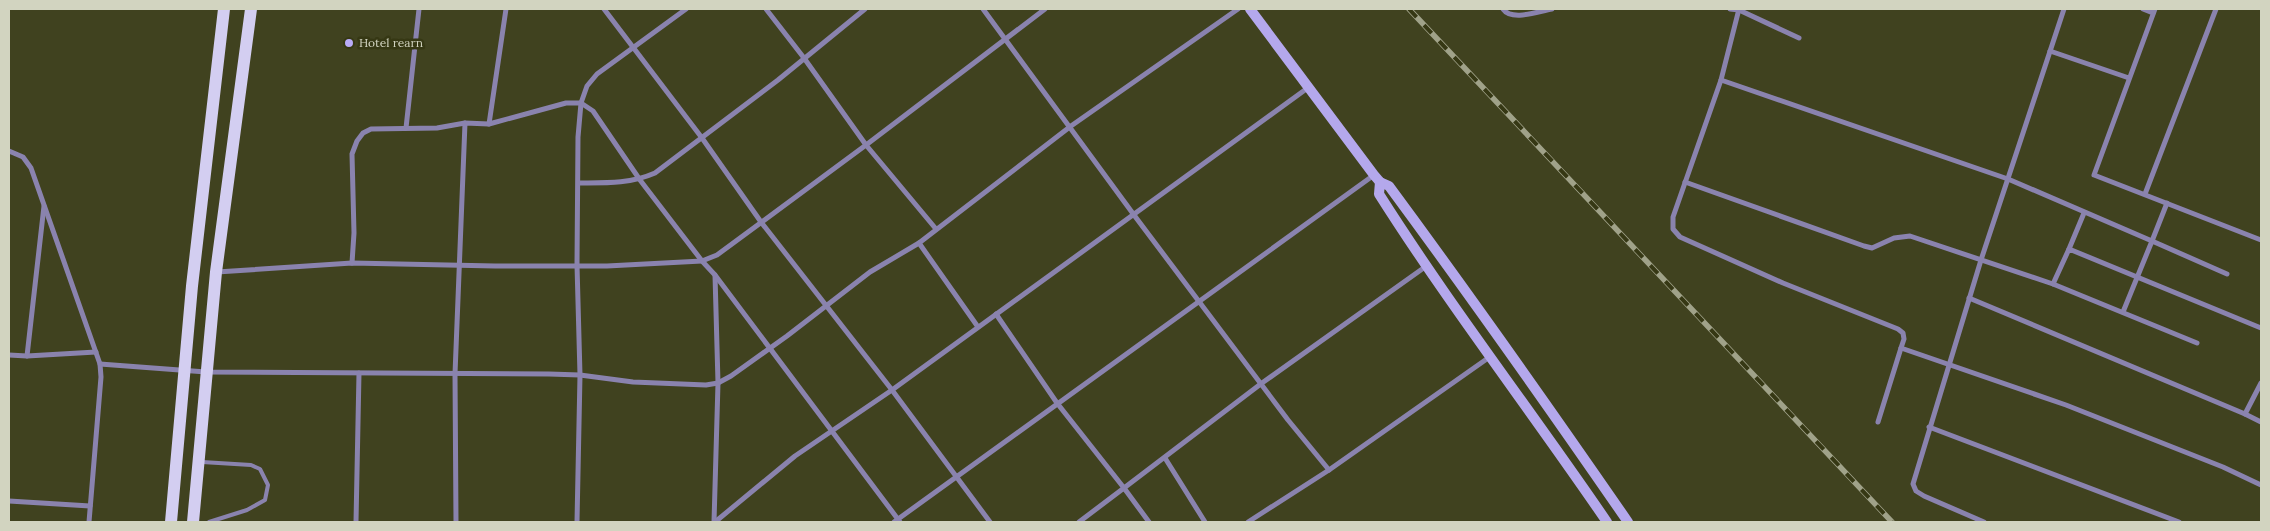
<svg xmlns="http://www.w3.org/2000/svg" width="2270" height="531" font-family="Lora,serif">
  <style>
    .lines { fill: none; stroke-linecap: round; stroke-linejoin: round }
    .lane { stroke: #8a83ae; stroke-width: 4 }
    .street { stroke: #8a83ae; stroke-width: 5 }
    .secondary { stroke: #b4a8ec; stroke-width: 10 }
    .primary { stroke: #d3cef1; stroke-width: 12 }
    .rail-casing { stroke: #a0a289; stroke-width: 5.5 }
    .rail { stroke: #363814; stroke-width: 4; stroke-dasharray: 11; stroke-linecap: butt }
    .poi-dot { fill: #b9abf7; stroke: #363814; stroke-width: 2 }
    .labels { text-anchor: middle; stroke-width: 5; stroke-linejoin: round; paint-order: stroke }
    .poi-label { font-size: 12px; fill: #d2d4c0; stroke: #363814; text-anchor: start }
  </style>
  <rect width="100%" height="100%" fill="#40421f"/>
  <g class="lines">
    <polyline class="lane" points="202,462 251,465 260,469 268,485 265,500 247,510 209,522"/>
    <g class="street">
      <polyline points="604,9 702,138 761,222 892,390 990,522"/>
      <polyline points="766,9 804,58 866,145 936,229"/>
      <polyline points="983,9 1134,215 1288,420 1329,470"/>
      <path d="M1503 9C1512 22 1539 11 1552 9"/>
      <polyline points="1730,9 1739,10 1799,38"/>
      <polyline points="1739,9 1721,80 1673,217 1673,229 1680,237 1783,283 1898,329 1903,333 1904,339 1901,348 2066,405 2223,467 2261,485"/>
      <polyline points="2143,9 2153,13"/>
      <polyline points="2155,9 2094,175 2261,240"/>
      <polyline points="2050,51 2129,78"/>
      <polyline points="1721,80 2008,179 2152,241 2123,312"/>
      <polyline points="489,124 506,9"/>
      <polyline points="406,128 419,9"/>
      <polyline points="9,151 23,157 31,168 100,364 101,377 89,522"/>
      <polyline points="1685,182 1864,246 1872,248 1894,238 1910,236 2053,284"/>
      <path d="M579 183C606 183 630 184 655 173L778 80 865 9"/>
      <polyline points="2145,194 2216,9"/>
      <polyline points="2167,203 2152,241 2227,274"/>
      <polyline points="919,243 978,327"/>
      <polyline points="2069,249 2084,213"/>
      <polyline points="352,263 354,233 352,154 357,141 363,133 371,129 437,128 465,123 489,124 566,103 581,103 593,111 640,180 702,261 715,275 900,522"/>
      <polyline points="217,272 352,263 495,266 607,266 702,261 717,255 866,145 1045,9"/>
      <polyline points="1969,298 2245,414"/>
      <polyline points="996,314 1057,403 1124,488 1262,383 1425,267"/>
      <polyline points="2197,343 2053,284 2069,249 2261,328"/>
      <polyline points="9,355 27,356 96,352"/>
      <polyline points="27,356 44,206"/>
      <polyline points="100,364 206,372 549,374 580,375 633,382 706,385 718,383 731,376 787,336 870,272 919,243 1071,126 1238,9"/>
      <polyline points="2261,383 2245,414 2261,422"/>
      <polyline points="1878,422 1901,348"/>
      <polyline points="1929,427 2179,522"/>
      <polyline points="1165,458 1205,522"/>
      <polyline points="9,501 90,506"/>
      <polyline points="356,522 359,373"/>
      <polyline points="456,522 455,374 465,123"/>
      <polyline points="577,522 580,375 577,265 578,137 581,103 587,86 597,74 686,9"/>
      <polyline points="714,522 718,383 715,275"/>
      <polyline points="715,522 795,456 892,390 1309,87"/>
      <polyline points="894,522 1374,175"/>
      <polyline points="1079,522 1124,488 1149,522"/>
      <polyline points="1248,522 1329,470 1491,356"/>
      <polyline points="1984,522 1924,496 1916,491 1913,484 1981,260 2064,9"/>
    </g>
    <g class="secondary">
      <path d="M1250 9 1374 175 1380 182 1389 186C1471 297 1550 409 1628 522"/>
      <path d="M1380 182 1379 194C1450 306 1532 412 1607 522"/>
    </g>
    <g class="primary">
      <polyline points="171,522 192,286 224,9"/>
      <polyline points="193,522 216,272 251,9"/>
    </g>
    <g class="rail-casing">
      <polyline id="rail" points="1409,9 1892,522"/>
    </g>
    <use href="#rail" class="rail"/>
  </g>
  <circle class="poi-dot" cx="349" cy="43" r="5"/>
  <g class="labels">
    <g class="poi-label">
      <text x="359" y="47">Hotel rearn</text>
    </g>
  </g>
  <rect width="2270" height="531" fill="none" stroke="#d2d4c0" stroke-width="20"/>
</svg>
